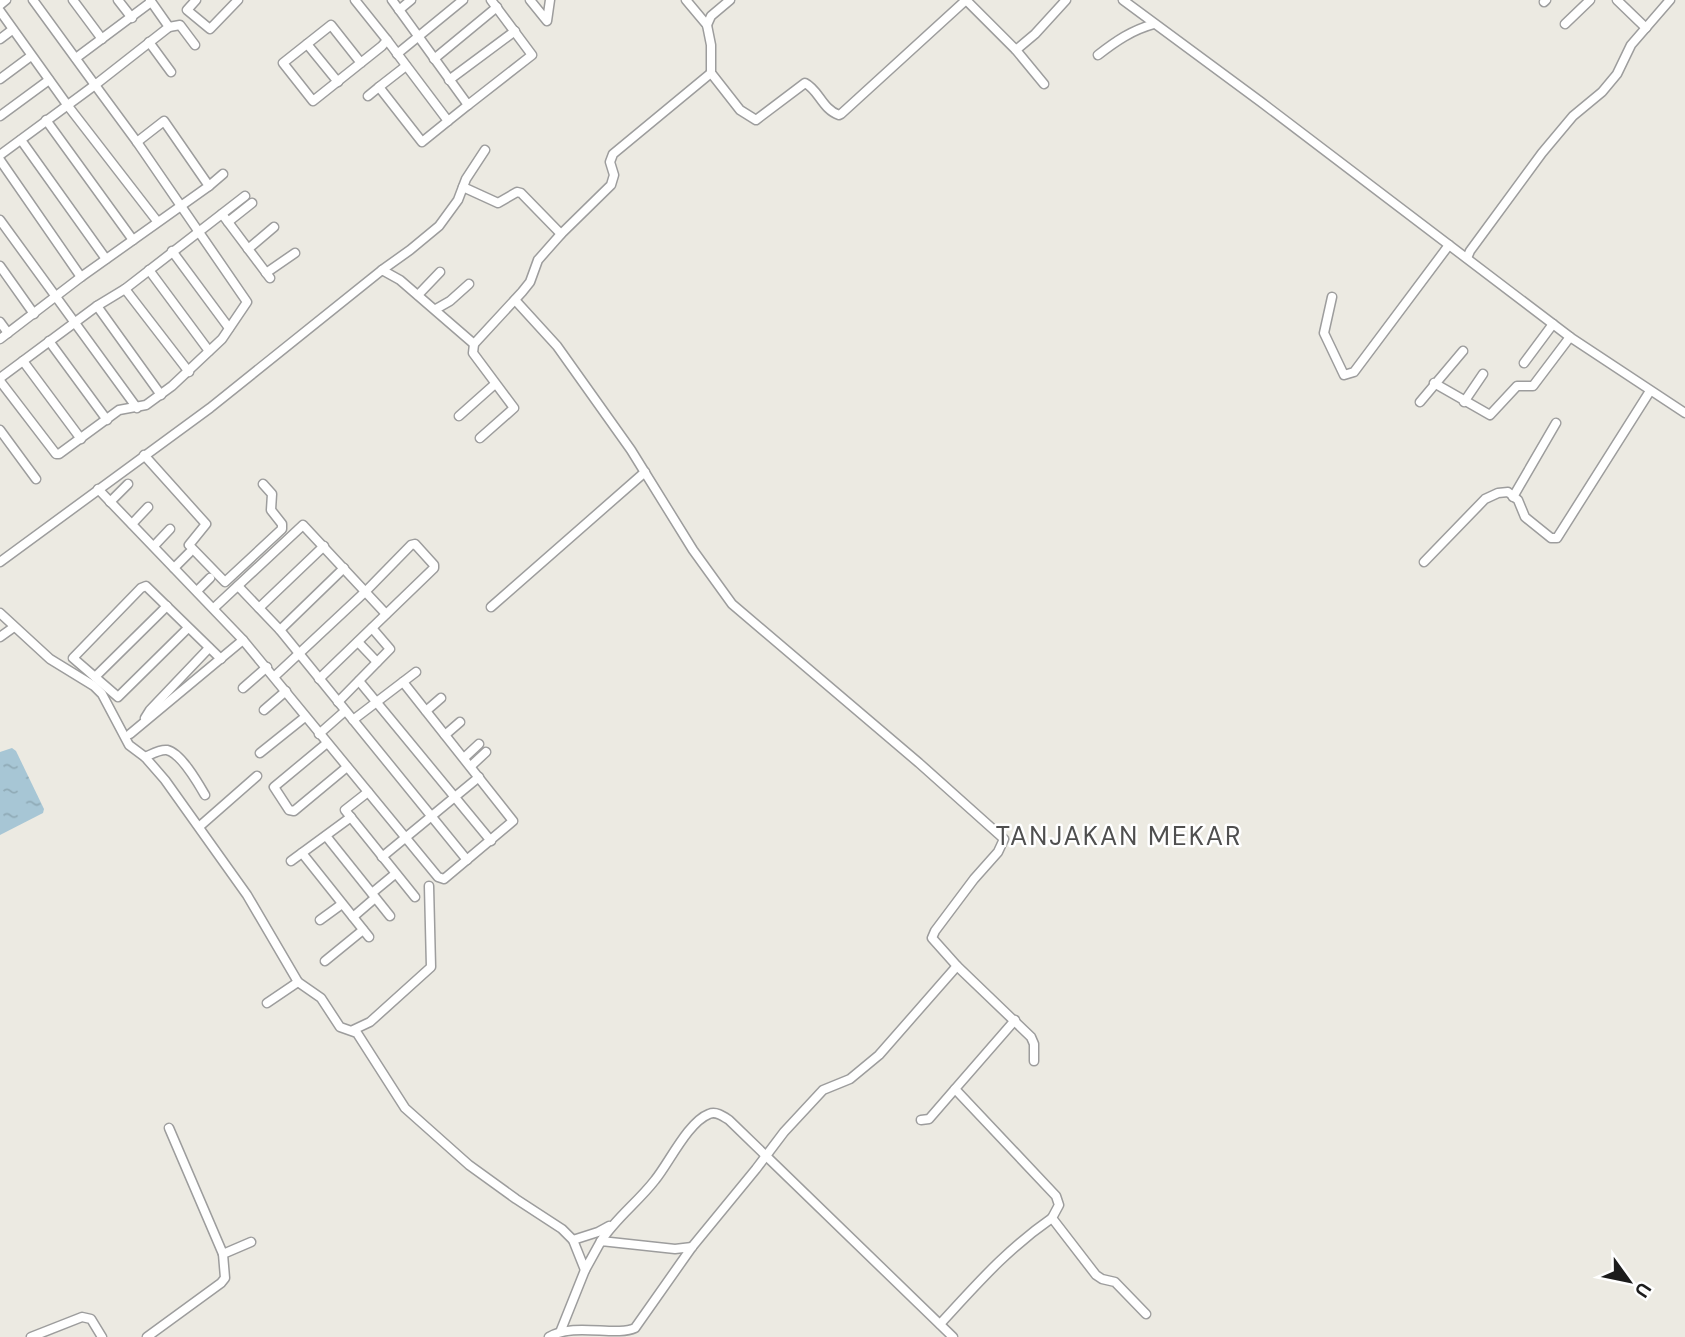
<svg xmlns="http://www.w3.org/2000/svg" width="1685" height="1337" font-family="'DM Sans',sans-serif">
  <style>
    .water { fill: url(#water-ripples) }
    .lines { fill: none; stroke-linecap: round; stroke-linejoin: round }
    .minor-casing { stroke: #9d9d9d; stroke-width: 11 }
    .minor { stroke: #fff; stroke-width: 8 }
    .labels { text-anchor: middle; stroke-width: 5; stroke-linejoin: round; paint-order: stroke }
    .quarter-label { font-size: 26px; letter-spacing: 2px; fill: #4f4f4f; stroke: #fff }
  </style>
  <defs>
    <pattern id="water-ripples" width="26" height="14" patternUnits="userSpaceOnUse" patternTransform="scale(1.75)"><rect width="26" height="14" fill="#a7c6d5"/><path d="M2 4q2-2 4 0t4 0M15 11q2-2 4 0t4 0" fill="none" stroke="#8faab6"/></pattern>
  </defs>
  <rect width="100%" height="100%" fill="#eceae2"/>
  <polygon class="water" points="12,748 16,751 44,809 43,813 0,835 0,752"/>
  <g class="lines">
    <g class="minor-casing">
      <g id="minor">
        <polyline points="33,0 95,85 169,27 150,0"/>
        <polyline points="73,0 102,39"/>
        <polyline points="118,0 132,18"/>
        <polyline points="196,0 187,10 210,29 238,0"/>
        <polyline points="355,0 387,40 382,46 313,101 283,63 331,25 361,63"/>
        <polyline points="392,0 468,105 532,55 491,0"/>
        <polyline points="530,0 547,21 550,0"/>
        <path d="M686 0 707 25 711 45V73L740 110 756 120 805 83C819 90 822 109 839 115L841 114 966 0"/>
        <polyline points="966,0 1016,50 1044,84"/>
        <polyline points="1123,0 1261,102 1570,337 1685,413"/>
        <polyline points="1617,0 1646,28"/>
        <polyline points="1544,2 1546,0"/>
        <polyline points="0,5 6,0"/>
        <polyline points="399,10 411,0"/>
        <polyline points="0,11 68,106 157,221"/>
        <polyline points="1565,24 1590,0"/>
        <polyline points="707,25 711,16 730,0"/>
        <polyline points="169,27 180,25 195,45"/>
        <polyline points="0,39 12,30"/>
        <polyline points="387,40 448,121 468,105"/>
        <polyline points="149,42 171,72"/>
        <polyline points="307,44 338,82"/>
        <polyline points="1016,50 1035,34 1066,0"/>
        <polyline points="397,54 463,0"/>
        <path d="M1098 55C1116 41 1132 30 1154 24"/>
        <polyline points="76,58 151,2"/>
        <polyline points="434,59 497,7"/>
        <polyline points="406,66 379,87 422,142 448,121"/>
        <polyline points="0,79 31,56"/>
        <polyline points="449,80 515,31"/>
        <polyline points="368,96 379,87"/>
        <polyline points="0,116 49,80"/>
        <polyline points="46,120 133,240"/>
        <polyline points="21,140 106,259"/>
        <polyline points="0,155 95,85 137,142 247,302 222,339 172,386 146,405 119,410 59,454 56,454 0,381"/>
        <polyline points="0,160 81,277"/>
        <polyline points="209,186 223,174"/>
        <polyline points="463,187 498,203 517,192 521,193 561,234"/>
        <polyline points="222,214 270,278"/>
        <polyline points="0,220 137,408"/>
        <polyline points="228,222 252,203"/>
        <polyline points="248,249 274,227"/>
        <polyline points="172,251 229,328"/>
        <polyline points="1467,258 1470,251 1542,153 1573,116 1602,92 1617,74 1631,45 1670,0"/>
        <polyline points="0,266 34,314"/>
        <polyline points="149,270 209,351"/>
        <polyline points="382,270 410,250 439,226 458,200 466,179 485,150"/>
        <polyline points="266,273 295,253"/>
        <polyline points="125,289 189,372"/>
        <polyline points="418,295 440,272"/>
        <polyline points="1332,297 1324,333 1344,375 1354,372 1449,245"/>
        <polyline points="515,300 557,346 631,450 693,550 732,604 919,763 1004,839 998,852 974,879 935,931 932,938 957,966 1031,1037 1034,1044 1034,1061"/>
        <polyline points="97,306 161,395"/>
        <polyline points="436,309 450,301 469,284"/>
        <polyline points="0,322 8,333"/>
        <polyline points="0,339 81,277 209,186 164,121 137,142"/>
        <polyline points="49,341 107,420"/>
        <polyline points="474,344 473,353 514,408 480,438"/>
        <polyline points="23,361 81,439"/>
        <polyline points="1524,363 1553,324"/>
        <polyline points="0,378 97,306 125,289 245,196"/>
        <polyline points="1434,383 1490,415 1517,386 1533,386 1570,337"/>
        <polyline points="1420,402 1463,351"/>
        <polyline points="1464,402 1483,374"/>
        <polyline points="459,416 495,384"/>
        <polyline points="0,430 36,479"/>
        <polyline points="144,455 206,524 189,545 225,582 282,529 282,524 271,510 272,494 263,484"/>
        <polyline points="98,489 243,640 438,877 444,879 513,821 403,682"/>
        <polyline points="1513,497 1556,423"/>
        <polyline points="110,502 128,484"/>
        <polyline points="132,524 148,507"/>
        <polyline points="154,546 170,529"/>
        <polyline points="0,562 210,408 382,270 400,280 474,344 522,292 530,282 538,260 561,234 611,185 614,175 610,162 613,154 711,73"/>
        <polyline points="1424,562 1485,499 1498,493 1508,492 1518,500 1525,517 1551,538 1557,538 1650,391"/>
        <polyline points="174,568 189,553"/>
        <polyline points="238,586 280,630 467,860"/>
        <polyline points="197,591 210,578"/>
        <polyline points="491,607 645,472"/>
        <polyline points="214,608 303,525 386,614"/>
        <polyline points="259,608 324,546"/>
        <polyline points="0,613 50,659 94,686 102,694 129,745 145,757 165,780 247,895 298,982 321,998 340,1027 357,1033 405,1108 469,1165 516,1199 562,1229 573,1240 585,1270 601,1241 675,1249 692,1247"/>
        <polyline points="188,628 118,697 73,658 141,588 146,586 221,659"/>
        <polyline points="280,630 344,568"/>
        <polyline points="0,637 14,627"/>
        <polyline points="358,642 377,662"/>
        <polyline points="275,676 366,591 411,545 415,544 434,565 434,568 319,679"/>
        <polyline points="95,677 167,606"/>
        <polyline points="359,681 491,841"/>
        <polyline points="243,688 267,667"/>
        <polyline points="338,702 390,649 372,628"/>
        <polyline points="264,710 286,691"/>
        <polyline points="426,711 441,698"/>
        <polyline points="145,718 150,710 209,648"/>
        <polyline points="353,720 416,672"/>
        <polyline points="130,734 243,640"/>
        <polyline points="319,734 345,711"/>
        <polyline points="445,735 460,722"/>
        <polyline points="327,743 274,787 289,810 294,811 347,767"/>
        <polyline points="260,753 305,717"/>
        <path d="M145 757C152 754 160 749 167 750 181 753 198 783 205 795"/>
        <polyline points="464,758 479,744"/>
        <polyline points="471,766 486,752"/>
        <polyline points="368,792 345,810 415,897"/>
        <polyline points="200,826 257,776"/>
        <polyline points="326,836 390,916"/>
        <polyline points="302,853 369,937"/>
        <polyline points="382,857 479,777"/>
        <polyline points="291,861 351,817"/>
        <polyline points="372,893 395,874"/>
        <polyline points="353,917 375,898"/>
        <polyline points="320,920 342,904"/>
        <polyline points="325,961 363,930"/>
        <polyline points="267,1003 298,982"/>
        <polyline points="1015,1020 955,1089 1056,1196 1059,1205 1052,1218 1096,1275 1102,1279 1115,1282 1146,1314"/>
        <polyline points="353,1030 370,1022 431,967 429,886"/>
        <polyline points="921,1120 929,1119 955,1089"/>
        <polyline points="169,1128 223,1254"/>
        <polyline points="573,1240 598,1232 609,1226"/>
        <path d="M601 1241C616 1218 638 1202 655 1180 669 1163 688 1122 709 1114 716 1111 723 1116 729 1120L953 1337"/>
        <path d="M940 1324C977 1284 1006 1250 1052 1218"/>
        <polyline points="561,1330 585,1270"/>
        <polyline points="31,1337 82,1317 91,1319 102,1337"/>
        <polyline points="147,1337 221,1283 225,1278 223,1254 251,1242"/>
        <path d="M549 1337C574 1322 616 1337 635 1328L692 1247 756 1169 784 1132 823 1090 850 1079 879 1055 957 966"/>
      </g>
    </g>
    <use href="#minor" class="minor"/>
  </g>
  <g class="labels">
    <g class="quarter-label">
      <text x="1119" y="845">TANJAKAN MEKAR</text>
    </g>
  </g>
  <g transform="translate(1629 1281) rotate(123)" stroke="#ffffff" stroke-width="5" paint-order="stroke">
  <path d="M0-5L12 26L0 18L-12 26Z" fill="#1c1c1c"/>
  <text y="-10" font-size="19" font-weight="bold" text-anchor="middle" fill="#1c1c1c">U</text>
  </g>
</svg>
